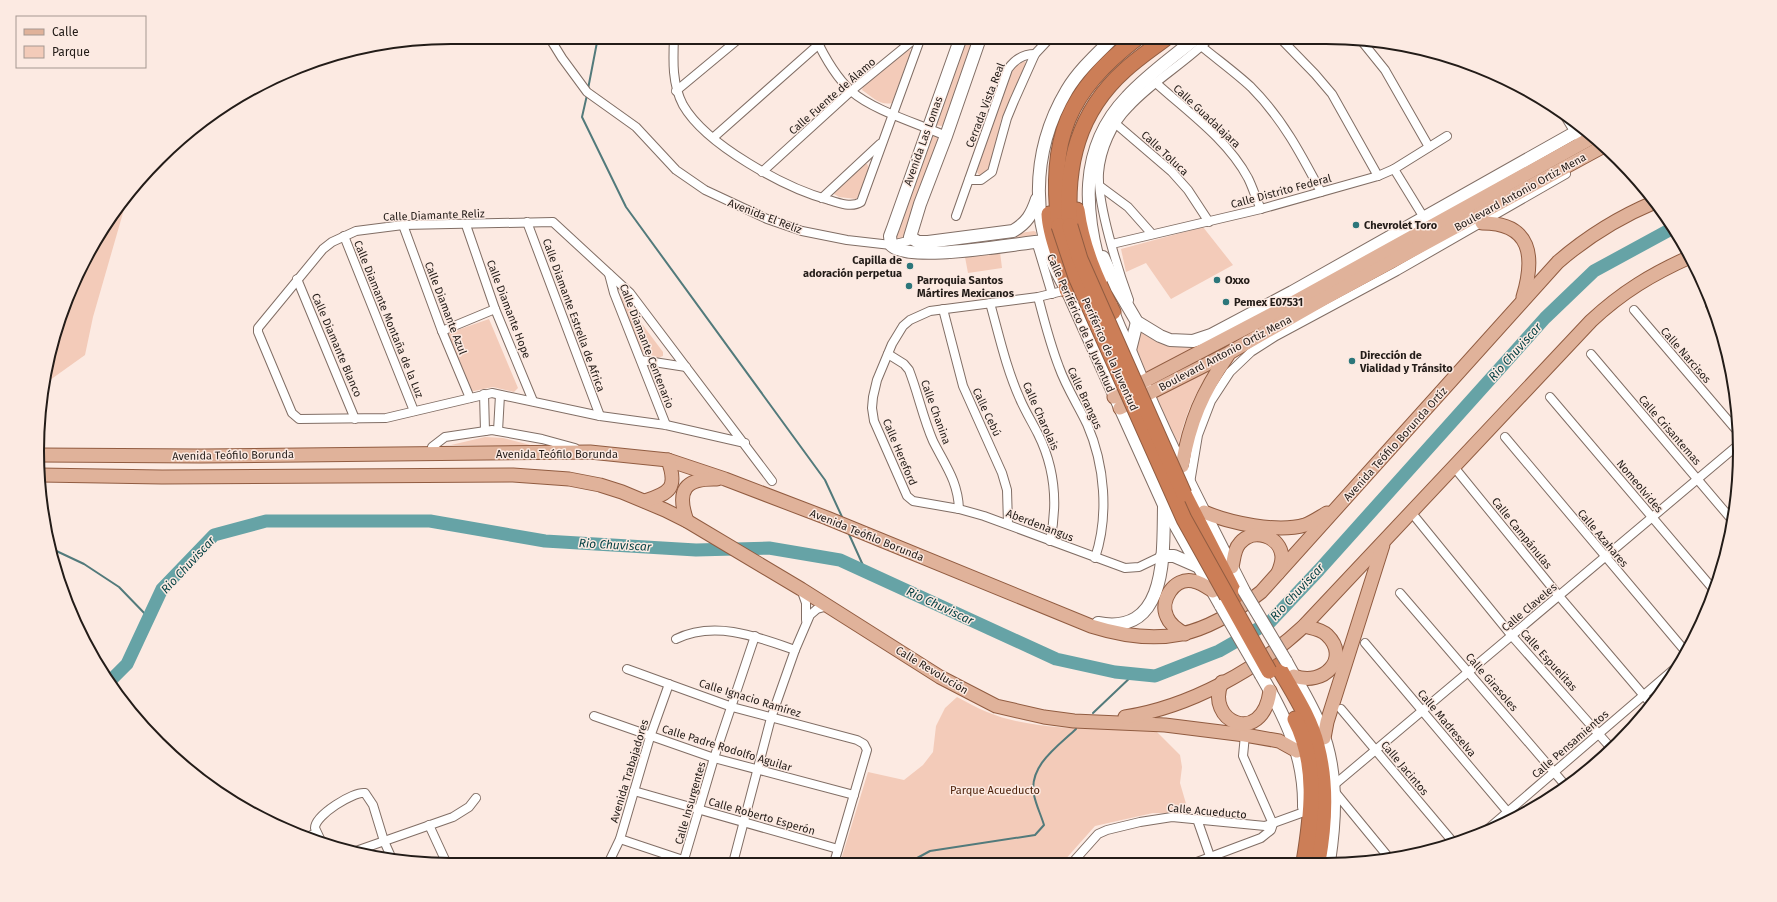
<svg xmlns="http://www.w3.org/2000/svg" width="1777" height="902" font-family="'Fira Sans',sans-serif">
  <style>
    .green { fill: #f3cbb9 }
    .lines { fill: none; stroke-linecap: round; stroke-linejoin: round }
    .stream { stroke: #527a7b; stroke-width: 2 }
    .river { stroke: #66a3a6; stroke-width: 13 }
    .street-casing { stroke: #816e65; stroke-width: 10 }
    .secondary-casing { stroke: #816e65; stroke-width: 14 }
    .primary-casing { stroke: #915c41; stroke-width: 15 }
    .highway-casing { stroke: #915c41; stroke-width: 17 }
    .street { stroke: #fff; stroke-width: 8 }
    .secondary { stroke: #fff; stroke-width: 12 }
    .primary { stroke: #e0b29a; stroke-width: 13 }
    .highway { stroke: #cc7e57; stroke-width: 15 }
    .secondary-bridge-casing { stroke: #816e65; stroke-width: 14; stroke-linecap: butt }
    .highway-bridge-casing { stroke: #915c41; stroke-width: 17; stroke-linecap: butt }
    .secondary-bridge { stroke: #fff; stroke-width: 12 }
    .highway-bridge { stroke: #cc7e57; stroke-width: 15 }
    .poi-dot { fill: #2c767a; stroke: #fceae2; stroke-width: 1.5 }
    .labels { text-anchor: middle; stroke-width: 3; stroke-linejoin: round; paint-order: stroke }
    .street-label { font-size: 11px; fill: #231c18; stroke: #fceae2 }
    .poi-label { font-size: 11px; font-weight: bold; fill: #231c18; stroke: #fceae2; text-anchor: start }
    .park-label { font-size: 11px; fill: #4e220a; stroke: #fceae2 }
    .water-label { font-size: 12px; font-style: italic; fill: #013e41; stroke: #fceae2 }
    .rim { fill: none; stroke: #231c18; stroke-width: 2 }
  </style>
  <rect width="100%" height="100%" fill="#fceae2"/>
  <g class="green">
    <polygon points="965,37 976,38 944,123 942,126 934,125"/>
    <path d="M908 49 911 51 892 103C880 106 871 96 862 90L863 87Z"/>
    <polygon points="1025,61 1026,64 1001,120 991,167 983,176 979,175 977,172 978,168 1012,68"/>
    <polygon points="933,134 937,136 938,142 905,235 901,239 896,239 893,233 930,135"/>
    <path d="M863 164H867C872 169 861 193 856 199L839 197 834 194V191Z"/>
    <polygon points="129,192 93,317 85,355 43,385 45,370 69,292 107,221"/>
    <polygon points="1203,227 1233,265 1171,299 1146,263 1126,272 1121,249"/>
    <polygon points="1034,231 1036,232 1036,237 924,251 921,246"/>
    <polygon points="1000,252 1002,268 968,273 965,257"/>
    <polygon points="621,296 663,352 663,356 658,358 639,350 618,298"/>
    <polygon points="489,319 518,388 514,392 493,387 469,392 446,334"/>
    <path d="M1137 327C1153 344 1175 350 1198 346L1142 374 1134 350Z"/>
    <path d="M1216 361C1197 389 1185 413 1178 447L1153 396Z"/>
    <polygon points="485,437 503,438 538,447 451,445"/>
    <path d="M957 697C967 702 977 708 987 712 1034 732 1103 729 1153 728L1180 755 1182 767 1180 783 1189 814 1153 813 1095 826 1063 862 840 863 868 772 904 780 923 765 933 752 936 726 945 708Z"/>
  </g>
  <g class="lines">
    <g class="stream">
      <polyline points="588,89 598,37"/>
      <polyline points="587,95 582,117 626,207 825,480 843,519"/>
      <polyline points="848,532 866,572"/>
      <polyline points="50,548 84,564 119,587 149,618"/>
      <polyline points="1093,713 1134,674"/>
      <path d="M908 863 930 851 1035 835 1044 825C1041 815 1036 805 1034 795 1028 766 1058 746 1076 729"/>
    </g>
    <polyline class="river" points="109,682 127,664 162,589 214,535 266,521 430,521 545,541 696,550 769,548 840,560 1056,659 1115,672 1155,676 1219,651 1270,622 1319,570 1545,318 1594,271 1673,228"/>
    <g class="street-casing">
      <g id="street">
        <polyline points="549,37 562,58 587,92 636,127 676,170 705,190 767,219 802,231 847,240 891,245 912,240"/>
        <path d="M674 37C673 61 672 84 683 105 706 145 785 188 829 200 838 203 852 208 861 202L921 37"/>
        <path d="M815 37C824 56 836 77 851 91 874 111 917 123 946 136"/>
        <polyline points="1280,38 1315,74 1332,94 1378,176"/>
        <polyline points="1360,39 1385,70 1429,147"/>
        <path d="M1201 46C1218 60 1236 73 1251 87 1282 118 1301 154 1321 192"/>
        <path d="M1156 83C1188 112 1227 139 1248 178 1253 188 1256 199 1261 209"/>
        <polyline points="676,91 741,37"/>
        <polyline points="1563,113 1577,136"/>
        <polyline points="1116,124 1172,172 1188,190 1209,222"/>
        <polyline points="714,137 827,37"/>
        <polyline points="1394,169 1426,221"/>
        <polyline points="762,172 851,91 917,37"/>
        <polyline points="969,180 981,180 992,172 1007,118 1014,101 1035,54 1050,38"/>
        <polyline points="1101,187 1128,207 1152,234"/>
        <polyline points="822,198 880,144"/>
        <path d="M956 216 1008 69C1015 59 1023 54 1035 54"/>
        <polyline points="527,222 600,416"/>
        <polyline points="403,225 442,331 470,398"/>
        <polyline points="466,225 495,309 533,401"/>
        <polyline points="344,236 414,411"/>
        <polyline points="1036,241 1052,294"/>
        <polyline points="1112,244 1261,209 1378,176 1394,169 1447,136"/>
        <polyline points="609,274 614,293 666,425"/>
        <polyline points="297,279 355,419"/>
        <polyline points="1067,290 1038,297 930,311 910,320 903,326 892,344 877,380 873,397 872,408 874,421 907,496 913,501 959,509 984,516 1125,568 1139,567 1162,556"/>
        <path d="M1038 297C1044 320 1050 344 1059 367 1066 387 1078 405 1087 424 1105 465 1109 516 1095 558"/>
        <path d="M1129 300C1118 270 1097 204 1099 173 1101 149 1112 124 1129 107 1153 81 1185 63 1210 38"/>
        <path d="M990 303C999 335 1006 368 1020 399 1025 411 1032 422 1038 434 1055 468 1058 504 1050 541"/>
        <polyline points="1710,305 1715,312"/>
        <polyline points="943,309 963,386 1002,473 1007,490 1008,524"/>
        <polyline points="1634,310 1738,432"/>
        <polyline points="442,331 495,309"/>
        <path d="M888 354 904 364 909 370C918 393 923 418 933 441 945 465 958 481 959 509"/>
        <polyline points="1591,354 1732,520"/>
        <polyline points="641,360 686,367"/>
        <polyline points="484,394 485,431"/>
        <polyline points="1550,397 1714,590"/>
        <polyline points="498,431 500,395"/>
        <polyline points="1505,437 1686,652"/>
        <polyline points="745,443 666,425 600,416 492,393 386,418 299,419 292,413 258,332 258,328 323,249 332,242 356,231 403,225 553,222 630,293 772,481"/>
        <polyline points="431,454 432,447 445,437 492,430 542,439 575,448"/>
        <polyline points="1454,467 1559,596 1651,704"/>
        <polyline points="1190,483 1198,435 1211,401 1230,372 1251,352 1276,336 1397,271 1566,174"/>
        <polyline points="1411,512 1512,636 1611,748"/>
        <polyline points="801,589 806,603 806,620"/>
        <polyline points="1400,593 1566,786"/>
        <path d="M676 639C715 620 758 637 795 650"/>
        <polyline points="1365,643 1512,817"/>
        <polyline points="627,669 732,707 857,740 864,744 867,750 834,863"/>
        <polyline points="1341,709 1453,842"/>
        <polyline points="594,716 714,758 854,795"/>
        <polyline points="1334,785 1738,445"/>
        <polyline points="634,791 838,849"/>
        <polyline points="1335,792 1390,859"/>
        <polyline points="1197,819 1212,862"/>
        <polyline points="429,825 447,864"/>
        <polyline points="1482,834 1673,670"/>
        <polyline points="307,837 316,833"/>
        <polyline points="620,839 692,863"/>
        <path d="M322 843 315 828C315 815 354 791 365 793L373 805 384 841 392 859"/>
        <polyline points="353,852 453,817 469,807 476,798"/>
        <polyline points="1073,862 1098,834 1107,830 1140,822 1172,817 1265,826 1304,812"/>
        <polyline points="1197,862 1261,838 1271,830 1273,824 1243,756 1245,735"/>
        <polyline points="683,863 714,758 755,636"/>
        <polyline points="733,863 771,718 795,650 810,615 817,609 828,606"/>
        <polyline points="608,864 620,839 650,737 669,684"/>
      </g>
    </g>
    <g class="secondary-casing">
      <g id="secondary">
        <path d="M961 37 893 228 890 236 891 245C909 264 1016 243 1045 241"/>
        <path d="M980 38 946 136 920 204 910 237 918 242H928L1013 231C1027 223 1032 214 1037 199"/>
        <path d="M1113 38C1097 54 1079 70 1067 90 1030 152 1029 229 1067 290L1164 505 1221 606"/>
        <polyline points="1103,257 1117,288 1137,322 1160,336 1170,340 1193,341 1211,335 1292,292 1583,128"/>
        <path d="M1103 277C1084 215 1077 149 1127 97 1147 75 1173 57 1196 38"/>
        <path d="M1111 305C1116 323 1126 340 1133 358 1165 438 1205 514 1244 591"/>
        <polyline points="1130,350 1137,322"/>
        <polyline points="1162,556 1174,556 1197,566"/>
        <path d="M1098 623C1168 636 1163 554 1164 507"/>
        <path d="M1286 661C1297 682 1311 703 1320 726 1338 769 1336 816 1329 862"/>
        <path d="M1261 675C1286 718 1305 757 1304 807"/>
      </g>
    </g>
    <g class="primary-casing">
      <g id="primary">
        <path d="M1482 223C1532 223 1535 257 1523 297"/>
        <polyline points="1114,397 1278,311 1593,137"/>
        <polyline points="1120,408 1229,353 1325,298 1604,146"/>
        <path d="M39 455 201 456 590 452 668 460 725 479 827 518 1091 626C1161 648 1204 637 1261 592L1558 262C1587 237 1619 217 1655 202"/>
        <path d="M1182 466C1190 421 1202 393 1228 355"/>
        <polyline points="40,475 162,477 513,475 569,479 600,485 622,492 665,510 687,521 801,589 940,677 996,706 1044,717 1074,721 1165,725 1245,735 1279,741 1297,751"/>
        <path d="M645 501C670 493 678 488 668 460"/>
        <path d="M1204 512C1230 523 1277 533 1305 525 1313 522 1320 517 1327 513"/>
        <path d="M687 521C676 490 685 478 717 479"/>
        <path d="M1232 567C1234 559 1234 549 1240 543 1253 527 1281 536 1282 557 1282 562 1280 568 1278 573"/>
        <path d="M1185 634C1178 630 1170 625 1167 617 1159 601 1174 577 1193 581 1200 582 1207 587 1213 591"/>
        <path d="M1294 676C1324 687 1351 658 1327 635 1321 629 1311 628 1304 626"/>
        <path d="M1222 682C1204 721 1262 748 1270 691"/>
        <path d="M1125 717C1189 707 1257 670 1304 626L1591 321C1622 292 1652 274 1690 257"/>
        <polyline points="1324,738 1327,722 1383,545"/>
      </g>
    </g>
    <g class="highway-casing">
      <g id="highway">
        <path d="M1077 210C1082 247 1096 279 1113 312"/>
        <path d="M1049 214C1050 241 1065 264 1067 290"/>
        <path d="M1059 226C1049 138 1067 92 1137 38"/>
        <path d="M1070 226C1065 165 1078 112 1125 70 1138 58 1153 48 1166 38"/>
        <polyline points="1184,494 1236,596"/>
        <path d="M1278 666C1292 691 1310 717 1317 746 1327 784 1325 823 1318 862"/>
        <path d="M1295 719C1318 764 1312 814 1304 862"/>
      </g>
    </g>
    <use href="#street" class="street"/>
    <use href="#secondary" class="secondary"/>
    <use href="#primary" class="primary"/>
    <use href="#highway" class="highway"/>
    <g class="secondary-bridge-casing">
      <g id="secondary-bridge">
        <polyline points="1244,591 1286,661"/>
        <polyline points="1221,606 1261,675"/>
      </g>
    </g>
    <g class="highway-bridge-casing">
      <g id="highway-bridge">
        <polyline points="1059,226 1076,277 1184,519 1269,671"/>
        <polyline points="1070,226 1080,259 1184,494"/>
      </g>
    </g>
    <use href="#secondary-bridge" class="secondary-bridge"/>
    <use href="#highway-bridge" class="highway-bridge"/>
  </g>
  <g class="poi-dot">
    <circle cx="1356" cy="225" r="4"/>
    <circle cx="910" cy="266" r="4"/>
    <circle cx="1217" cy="280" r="4"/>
    <circle cx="909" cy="286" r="4"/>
    <circle cx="1226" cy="302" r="4"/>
    <circle cx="1352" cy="361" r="4"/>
  </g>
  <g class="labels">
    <g class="street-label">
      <text transform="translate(832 96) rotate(-41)" y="4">Calle Fuente de Álamo</text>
      <text transform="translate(985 105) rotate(-69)" y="4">Cerrada Vista Real</text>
      <text transform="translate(1207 116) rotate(43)" y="4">Calle Guadalajara</text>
      <text transform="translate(923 141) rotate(-70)" y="4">Avenida Las Lomas</text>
      <text transform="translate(1165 153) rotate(43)" y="4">Calle Toluca</text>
      <text transform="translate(1281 191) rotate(-15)" y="4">Calle Distrito Federal</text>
      <text transform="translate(1520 192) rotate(-29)" y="4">Boulevard Antonio Ortiz Mena</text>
      <text transform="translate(434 215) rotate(-2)" y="4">Calle Diamante Reliz</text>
      <text transform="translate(765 216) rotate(21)" y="4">Avenida El Relíz</text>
      <text transform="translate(446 308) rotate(69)" y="4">Calle Diamante Azul</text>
      <text transform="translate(509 309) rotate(69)" y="4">Calle Diamante Hope</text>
      <text transform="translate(574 315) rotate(70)" y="4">Calle Diamante Estrella de Africa</text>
      <text transform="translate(389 319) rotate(68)" y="4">Calle Diamante Montaña de la Luz</text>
      <text transform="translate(1081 323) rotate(66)" y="4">Calle Periférico de la Juventud</text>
      <text transform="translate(337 345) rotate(67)" y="4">Calle Diamante Blanco</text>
      <text transform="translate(647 346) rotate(69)" y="4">Calle Diamante Centenario</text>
      <text transform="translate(1225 353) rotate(-28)" y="4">Boulevard Antonio Ortiz Mena</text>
      <text transform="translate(1110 354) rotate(66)" y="4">Periférico de la Juventud</text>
      <text transform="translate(1686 355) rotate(49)" y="4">Calle Narcisos</text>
      <text transform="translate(1085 398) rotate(65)" y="4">Calle Brangus</text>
      <text transform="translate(936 412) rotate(70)" y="4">Calle Chanina</text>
      <text transform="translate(987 412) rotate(65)" y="4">Calle Cebú</text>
      <text transform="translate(1041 416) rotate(66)" y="4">Calle Charolais</text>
      <text transform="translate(1670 430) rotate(49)" y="4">Calle Crisantemas</text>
      <text transform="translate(1395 444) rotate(-48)" y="4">Avenida Teófilo Borunda Ortíz</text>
      <text transform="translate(900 452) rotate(67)" y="4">Calle Hereford</text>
      <text x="557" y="458">Avenida Teófilo Borunda</text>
      <text transform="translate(233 455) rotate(-1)" y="4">Avenida Teófilo Borunda</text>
      <text transform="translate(1640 486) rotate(50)" y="4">Nomeolvides</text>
      <text transform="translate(1040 525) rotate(21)" y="4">Aberdenangus</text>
      <text transform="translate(1522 533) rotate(51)" y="4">Calle Campánulas</text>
      <text transform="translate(867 535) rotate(22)" y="4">Avenida Teófilo Borunda</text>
      <text transform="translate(1603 538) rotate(50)" y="4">Calle Azahares</text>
      <text transform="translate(1529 607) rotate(-40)" y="4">Calle Claveles</text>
      <text transform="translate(1549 660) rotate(48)" y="4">Calle Espuelitas</text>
      <text transform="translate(932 670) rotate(31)" y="4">Calle Revolución</text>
      <text transform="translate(1492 682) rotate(49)" y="4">Calle Girasoles</text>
      <text transform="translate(750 698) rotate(17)" y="4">Calle Ignacio Ramírez</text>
      <text transform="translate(1447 723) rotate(50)" y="4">Calle Madreselva</text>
      <text transform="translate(1570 744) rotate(-41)" y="4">Calle Pensamientos</text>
      <text transform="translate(727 748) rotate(17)" y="4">Calle Padre Rodolfo Aguilar</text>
      <text transform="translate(1405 768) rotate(50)" y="4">Calle Jacintos</text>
      <text transform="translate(629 771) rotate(-73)" y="4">Avenida Trabajadores</text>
      <text transform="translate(690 803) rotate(-74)" y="4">Calle Insurgentes</text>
      <text transform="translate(1207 811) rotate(5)" y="4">Calle Acueducto</text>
      <text transform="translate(762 816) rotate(16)" y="4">Calle Roberto Esperón</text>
    </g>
    <g class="poi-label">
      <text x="1364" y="229">Chevrolet Toro</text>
      <text x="902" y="264" text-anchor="end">Capilla de<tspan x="902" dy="13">adoración perpetua</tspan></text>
      <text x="917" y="284">Parroquia Santos<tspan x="917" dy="13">Mártires Mexicanos</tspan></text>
      <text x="1225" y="284">Oxxo</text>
      <text x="1234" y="306">Pemex E07531</text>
      <text x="1360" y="359">Dirección de<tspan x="1360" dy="13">Vialidad y Tránsito</tspan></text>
    </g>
    <g class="park-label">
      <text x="995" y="794">Parque Acueducto</text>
    </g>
    <g class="water-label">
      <text transform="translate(1515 352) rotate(-48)" y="4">Rio Chuviscar</text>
      <text transform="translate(615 545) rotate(3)" y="4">Rio Chuviscar</text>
      <text transform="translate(188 565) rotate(-47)" y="4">Rio Chuviscar</text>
      <text transform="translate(1297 592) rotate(-47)" y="4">Rio Chuviscar</text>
      <text transform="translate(940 606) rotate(25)" y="4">Rio Chuviscar</text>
    </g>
  </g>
  <path d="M0 0H1777V902H0ZM451 44H1326A407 407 0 0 1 1733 451V451A407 407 0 0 1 1326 858H451A407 407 0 0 1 44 451V451A407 407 0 0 1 451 44Z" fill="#fceae2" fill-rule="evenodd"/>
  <path class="rim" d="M451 44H1326A407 407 0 0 1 1733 451V451A407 407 0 0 1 1326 858H451A407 407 0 0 1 44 451V451A407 407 0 0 1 451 44Z"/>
  <rect x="16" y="16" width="130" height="52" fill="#fceae2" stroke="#a59891"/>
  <rect x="24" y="29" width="20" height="6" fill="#e0b29a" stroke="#a59891"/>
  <text x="52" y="36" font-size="12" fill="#231c18">Calle</text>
  <rect x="24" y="46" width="20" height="12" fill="#f3cbb9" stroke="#a59891"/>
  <text x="52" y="56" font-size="12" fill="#231c18">Parque</text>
</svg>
